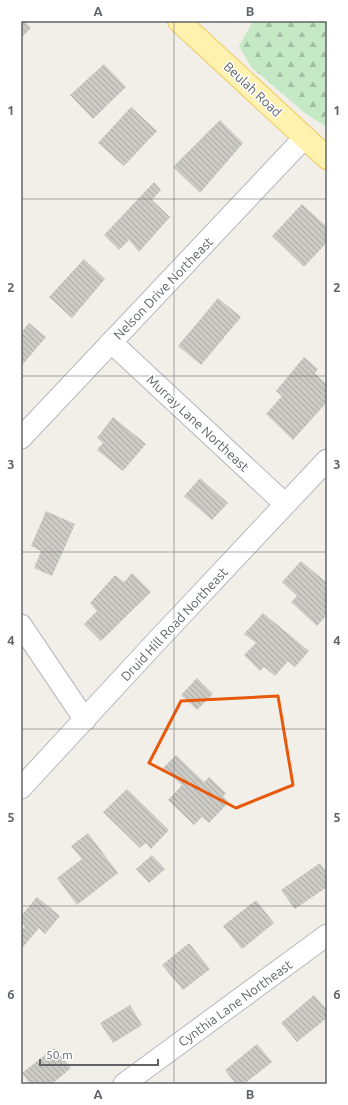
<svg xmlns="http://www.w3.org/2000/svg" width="348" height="1105" font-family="Ubuntu,sans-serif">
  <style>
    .forest { fill: url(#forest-firs) }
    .building { fill: url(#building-back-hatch) }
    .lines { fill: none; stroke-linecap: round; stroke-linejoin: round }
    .minor-casing { stroke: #b5b8bc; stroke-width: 23 }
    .major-casing { stroke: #f2c960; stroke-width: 24 }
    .minor { stroke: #fff; stroke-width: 21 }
    .major { stroke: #fff2af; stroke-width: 22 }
    .marked { fill: none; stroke: #e8590c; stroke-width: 3; stroke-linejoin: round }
    .grid { fill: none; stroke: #5f6368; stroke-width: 1; stroke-opacity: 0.55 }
    .labels { text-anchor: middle; stroke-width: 3; stroke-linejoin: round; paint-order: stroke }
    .street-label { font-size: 13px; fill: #5f6368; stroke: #fff }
    .neatline { fill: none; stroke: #5f6368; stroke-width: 1.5 }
    .grid-label { font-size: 13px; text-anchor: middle; font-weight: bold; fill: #5f6368 }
  </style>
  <defs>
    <pattern id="forest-firs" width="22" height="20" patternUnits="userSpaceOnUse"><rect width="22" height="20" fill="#c5e8c5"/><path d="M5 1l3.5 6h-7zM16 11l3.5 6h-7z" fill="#a3c0a4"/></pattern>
    <pattern id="building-back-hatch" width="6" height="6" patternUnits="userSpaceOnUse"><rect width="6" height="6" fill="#cccac5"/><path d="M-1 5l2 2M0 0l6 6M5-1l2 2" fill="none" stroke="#a9a8a4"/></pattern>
  </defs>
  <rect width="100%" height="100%" fill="#f1efe8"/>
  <polygon class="forest" points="253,21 327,21 327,127 306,114 251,67 239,46"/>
  <g class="building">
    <polygon points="21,21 24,21 31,28 21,38"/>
    <polygon points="104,64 126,87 93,119 70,95"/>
    <polygon points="131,107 157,131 124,166 98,143"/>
    <polygon points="220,120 243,143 200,193 173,167"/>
    <polygon points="154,182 161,190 152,200 170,217 139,252 129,240 119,250 104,235"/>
    <polygon points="302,204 327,227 327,242 304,267 272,236"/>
    <polygon points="84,259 105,279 72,318 49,297"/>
    <polygon points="218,298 241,317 201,365 178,346"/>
    <polygon points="29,323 46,337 23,364 21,362 21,333"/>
    <polygon points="304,357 318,369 315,373 327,385 327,402 293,440 266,414 282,396 276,391"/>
    <polygon points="113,417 146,444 123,471 97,450 103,443 97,438"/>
    <polygon points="200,478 228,503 212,520 184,496"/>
    <polygon points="46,511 75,524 52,576 34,568 41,551 31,546"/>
    <polygon points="301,561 327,583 327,602 326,604 327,605 327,615 317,626 291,602 297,596 282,582"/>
    <polygon points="132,573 151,592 101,641 84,624 97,611 90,603 115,575 124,582"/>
    <polygon points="263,613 309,651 295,667 288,661 275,676 264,667 260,671 244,655 256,643 244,634"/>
    <polygon points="197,678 213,694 197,710 181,695"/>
    <polygon points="176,755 204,782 209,777 226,793 223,796 229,802 209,823 202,817 194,825 168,800 182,785 163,768"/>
    <polygon points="127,789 169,830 151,849 146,843 140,848 103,812"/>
    <polygon points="88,833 118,873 77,905 57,878 82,859 71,846"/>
    <polygon points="152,855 165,869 149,883 136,869"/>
    <polygon points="320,863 327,873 327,887 295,909 281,890"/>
    <polygon points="37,897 60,916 45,934 39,928 23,947 21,946 21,931 25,926 21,923 21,916"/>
    <polygon points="256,900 274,923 242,949 223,926"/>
    <polygon points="189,943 210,969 183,990 162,965"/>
    <polygon points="314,995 327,1010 327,1018 297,1042 281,1023"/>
    <polygon points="130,1005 142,1025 113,1043 100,1023"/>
    <polygon points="257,1044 272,1062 244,1084 236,1084 225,1070"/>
    <polygon points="54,1048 71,1068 52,1084 30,1084 22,1073"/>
  </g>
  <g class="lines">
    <g class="minor-casing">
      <g id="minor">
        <polyline points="111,342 285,504"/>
        <polyline points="21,438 305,137"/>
        <polyline points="21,625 85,720"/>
        <polyline points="21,788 155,643 327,460"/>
        <polyline points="124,1084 327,935"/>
      </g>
    </g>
    <g class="major-casing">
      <polyline id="major" points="179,21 327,158"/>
    </g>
    <use href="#minor" class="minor"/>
    <use href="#major" class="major"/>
  </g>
  <path class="marked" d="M278 696 293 785 236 808 149 763 181 701Z"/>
  <path class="grid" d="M174 21V1084M21 199H327M21 376H327M21 552H327M21 729H327M21 906H327"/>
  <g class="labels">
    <g class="street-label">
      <text transform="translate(253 89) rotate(43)" y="5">Beulah Road</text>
      <text transform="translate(163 288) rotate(-46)" y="5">Nelson Drive Northeast</text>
      <text transform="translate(198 423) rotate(43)" y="5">Murray Lane Northeast</text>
      <text transform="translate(174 624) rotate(-47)" y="5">Druid Hill Road Northeast</text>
      <text transform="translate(235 1003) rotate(-36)" y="5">Cynthia Lane Northeast</text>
    </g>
  </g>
  <rect width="348" height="1105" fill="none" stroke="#ffffff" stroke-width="44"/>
  <path d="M40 1059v6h118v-6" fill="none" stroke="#5f6368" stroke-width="2"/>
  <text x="46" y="1059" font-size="12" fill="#5f6368" stroke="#ffffff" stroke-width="3" paint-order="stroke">50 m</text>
  <rect x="22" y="22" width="304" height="1061" class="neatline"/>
  <g class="grid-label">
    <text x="98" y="16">A</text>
    <text x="250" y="16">B</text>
    <text x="11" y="115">1</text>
    <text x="337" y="115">1</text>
    <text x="11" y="292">2</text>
    <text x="337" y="292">2</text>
    <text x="11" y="469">3</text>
    <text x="337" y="469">3</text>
    <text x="11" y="645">4</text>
    <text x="337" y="645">4</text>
    <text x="11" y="822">5</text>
    <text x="337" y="822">5</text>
    <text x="11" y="999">6</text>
    <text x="337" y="999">6</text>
    <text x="98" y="1099">A</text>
    <text x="250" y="1099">B</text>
  </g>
</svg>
